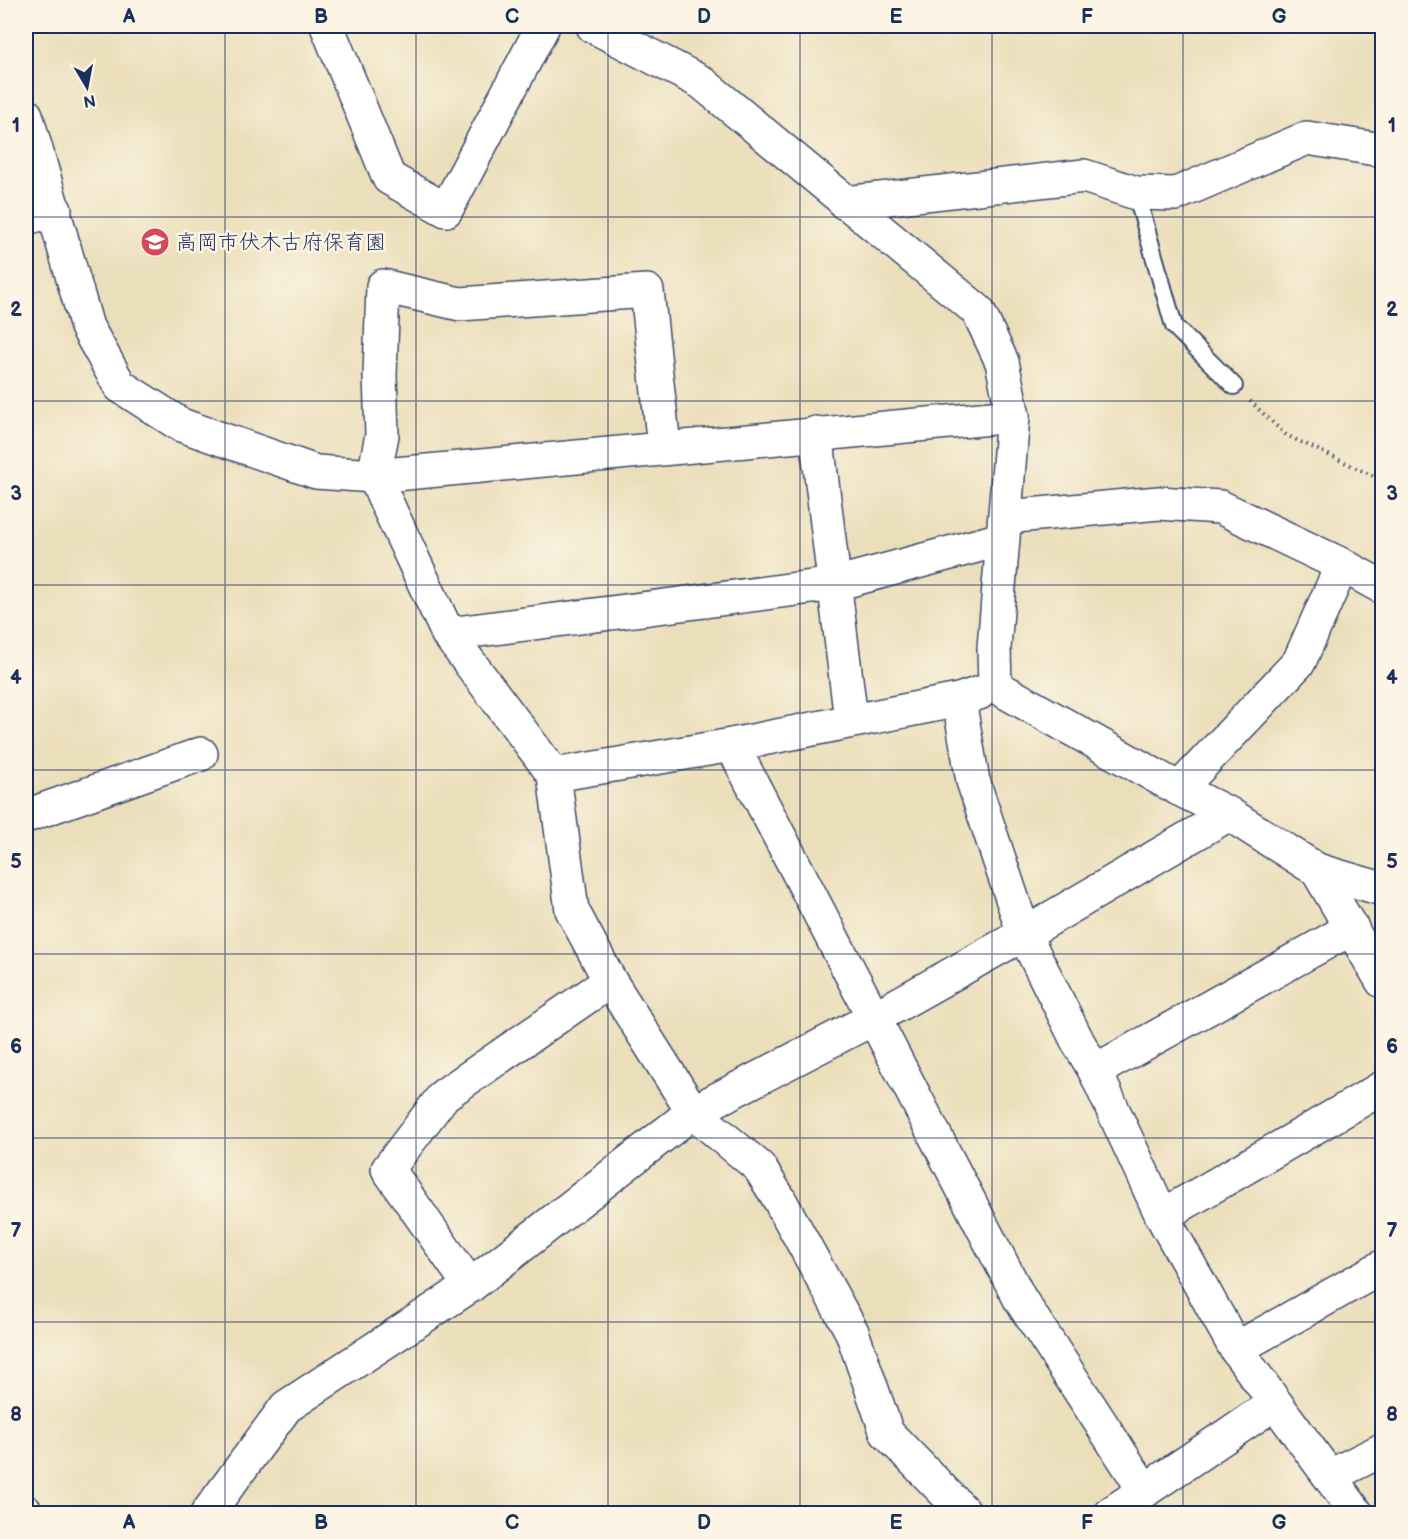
<svg xmlns="http://www.w3.org/2000/svg" width="1408" height="1539" font-family="'Balsamiq Sans','Klee One',sans-serif">
  <style>
    .lines { fill: none; stroke-linecap: round; stroke-linejoin: round }
    .lane-casing { stroke: #3a496c; stroke-width: 20 }
    .street-casing { stroke: #3a496c; stroke-width: 36 }
    .secondary-casing { stroke: #3a496c; stroke-width: 36 }
    .path { stroke: #3a496c; stroke-width: 4; stroke-dasharray: 1.5 4.5; stroke-linecap: butt }
    .lane { stroke: #fff; stroke-width: 16 }
    .street { stroke: #fff; stroke-width: 33 }
    .secondary { stroke: #fff; stroke-width: 33 }
    .grid { fill: none; stroke: #1b2f5e; stroke-width: 1.5; stroke-opacity: 0.55 }
    .labels { text-anchor: middle; stroke-width: 5; stroke-linejoin: round; paint-order: stroke }
    .poi-label { font-size: 21px; fill: #1b2f5e; stroke: #fcf5e5; text-anchor: start }
    .neatline { fill: none; stroke: #1b2f5e; stroke-width: 2 }
    .grid-label { font-size: 20px; text-anchor: middle; font-weight: bold; fill: #1b2f5e }
  </style>
  <rect width="100%" height="100%" fill="#fcf5e5"/>
  <filter id="ink" filterUnits="userSpaceOnUse"><feTurbulence type="fractalNoise" baseFrequency=".0167" numOctaves="2"/><feDisplacementMap in="SourceGraphic" scale="12" xChannelSelector="R" yChannelSelector="G"/><feConvolveMatrix kernelMatrix="1 2 1 2 8 2 1 2 1" color-interpolation-filters="sRGB"/></filter>
  <filter id="wash" filterUnits="userSpaceOnUse"><feTurbulence type="fractalNoise" baseFrequency=".008" numOctaves="4" result="noise"/><feDisplacementMap in="SourceGraphic" scale="24" xChannelSelector="R" yChannelSelector="G"/><feGaussianBlur stdDeviation="1.35" result="paint"/><feColorMatrix in="noise" values="0 0 0 0 0 0 0 0 0 0 0 0 0 0 0 0 0 1.4 0 .05"/><feComposite in="paint" operator="in"/></filter>
  <g filter="url(#wash)">
    <rect width="100%" height="100%" fill="#ebdeba"/>
  </g>
  <g filter="url(#ink)">
    <g class="lines">
      <g class="lane-casing">
        <polyline id="lane" points="1136,193 1174,326 1234,386"/>
      </g>
      <g class="street-casing">
        <g id="street">
          <polyline points="327,26 389,178 446,210 543,26"/>
          <polyline points="26,115 87,327 120,386 181,425 316,472 374,476 1013,416"/>
          <polyline points="845,203 1084,176 1136,193 1176,194 1307,138 1382,150"/>
          <polyline points="26,218 55,210"/>
          <polyline points="816,433 851,720"/>
          <polyline points="664,447 647,291 460,304 383,286 380,375 382,435 374,476 448,634 554,775 572,910 610,981 693,1112 759,1167 778,1197 852,1332 887,1433 966,1514"/>
          <polyline points="1006,517 1159,503 1220,507 1342,565 1382,587"/>
          <polyline points="448,634 835,584 1002,539"/>
          <polyline points="959,700 973,781 1024,934 1078,1042 1095,1071 1162,1216 1236,1349 1357,1514"/>
          <polyline points="732,745 1020,1299 1145,1491"/>
          <polyline points="554,775 732,745 959,700 979,693"/>
          <polyline points="1179,789 1299,662 1342,565"/>
          <polyline points="26,816 201,754"/>
          <polyline points="1317,870 1382,981"/>
          <polyline points="1317,870 1382,889"/>
          <polyline points="1095,1071 1352,928"/>
          <polyline points="1162,1216 1382,1088"/>
          <polyline points="470,1286 388,1169 444,1095 610,981"/>
          <polyline points="1236,1349 1382,1267"/>
          <polyline points="1330,1476 1382,1450"/>
          <polyline points="26,1512 27,1514"/>
          <polyline points="207,1514 286,1407 470,1286 693,1112 874,1018 1024,934 1229,814"/>
          <polyline points="1110,1514 1275,1403"/>
        </g>
      </g>
      <g class="secondary-casing">
        <polyline id="secondary" points="593,26 701,82 978,311 1002,362 1013,416 994,648 995,686 1179,789 1229,814 1317,870"/>
      </g>
      <polyline class="path" points="1250,401 1286,435 1382,480"/>
      <use href="#lane" class="lane"/>
      <use href="#street" class="street"/>
      <use href="#secondary" class="secondary"/>
    </g>
  </g>
  <path class="grid" d="M225 26V1514M416 26V1514M608 26V1514M800 26V1514M992 26V1514M1183 26V1514M26 217H1382M26 401H1382M26 585H1382M26 770H1382M26 954H1382M26 1138H1382M26 1322H1382"/>
  <defs>
    <g id="school-disc" transform="scale(1.5)"><circle r="9.5" fill="#d1495b" stroke="#fcf5e5"/><path d="M0-5L7-2L0 1L-7-2ZM-4 1L0 2.5L4 1V4Q0 6-4 4Z" fill="#fff"/></g>
  </defs>
  <g fill-rule="evenodd">
    <use href="#school-disc" x="155" y="242"/>
  </g>
  <g class="labels">
    <g class="poi-label">
      <text x="176" y="249">高岡市伏木古府保育園</text>
    </g>
  </g>
  <rect width="1408" height="1539" fill="none" stroke="#fcf5e5" stroke-width="66"/>
  <g transform="translate(87 87) rotate(170)" stroke="#fcf5e5" stroke-width="4.5" paint-order="stroke">
  <path d="M0-4.5L10 22L0 15L-10 22Z" fill="#1b2f5e"/>
  <text y="-9" font-size="16" font-weight="bold" text-anchor="middle" fill="#1b2f5e">N</text>
  </g>
  <rect x="33" y="33" width="1342" height="1473" class="neatline"/>
  <g class="grid-label">
    <text x="129" y="23">A</text>
    <text x="321" y="23">B</text>
    <text x="512" y="23">C</text>
    <text x="704" y="23">D</text>
    <text x="896" y="23">E</text>
    <text x="1087" y="23">F</text>
    <text x="1279" y="23">G</text>
    <text x="16" y="132">1</text>
    <text x="1392" y="132">1</text>
    <text x="16" y="316">2</text>
    <text x="1392" y="316">2</text>
    <text x="16" y="500">3</text>
    <text x="1392" y="500">3</text>
    <text x="16" y="684">4</text>
    <text x="1392" y="684">4</text>
    <text x="16" y="868">5</text>
    <text x="1392" y="868">5</text>
    <text x="16" y="1053">6</text>
    <text x="1392" y="1053">6</text>
    <text x="16" y="1237">7</text>
    <text x="1392" y="1237">7</text>
    <text x="16" y="1421">8</text>
    <text x="1392" y="1421">8</text>
    <text x="129" y="1529">A</text>
    <text x="321" y="1529">B</text>
    <text x="512" y="1529">C</text>
    <text x="704" y="1529">D</text>
    <text x="896" y="1529">E</text>
    <text x="1087" y="1529">F</text>
    <text x="1279" y="1529">G</text>
  </g>
</svg>
